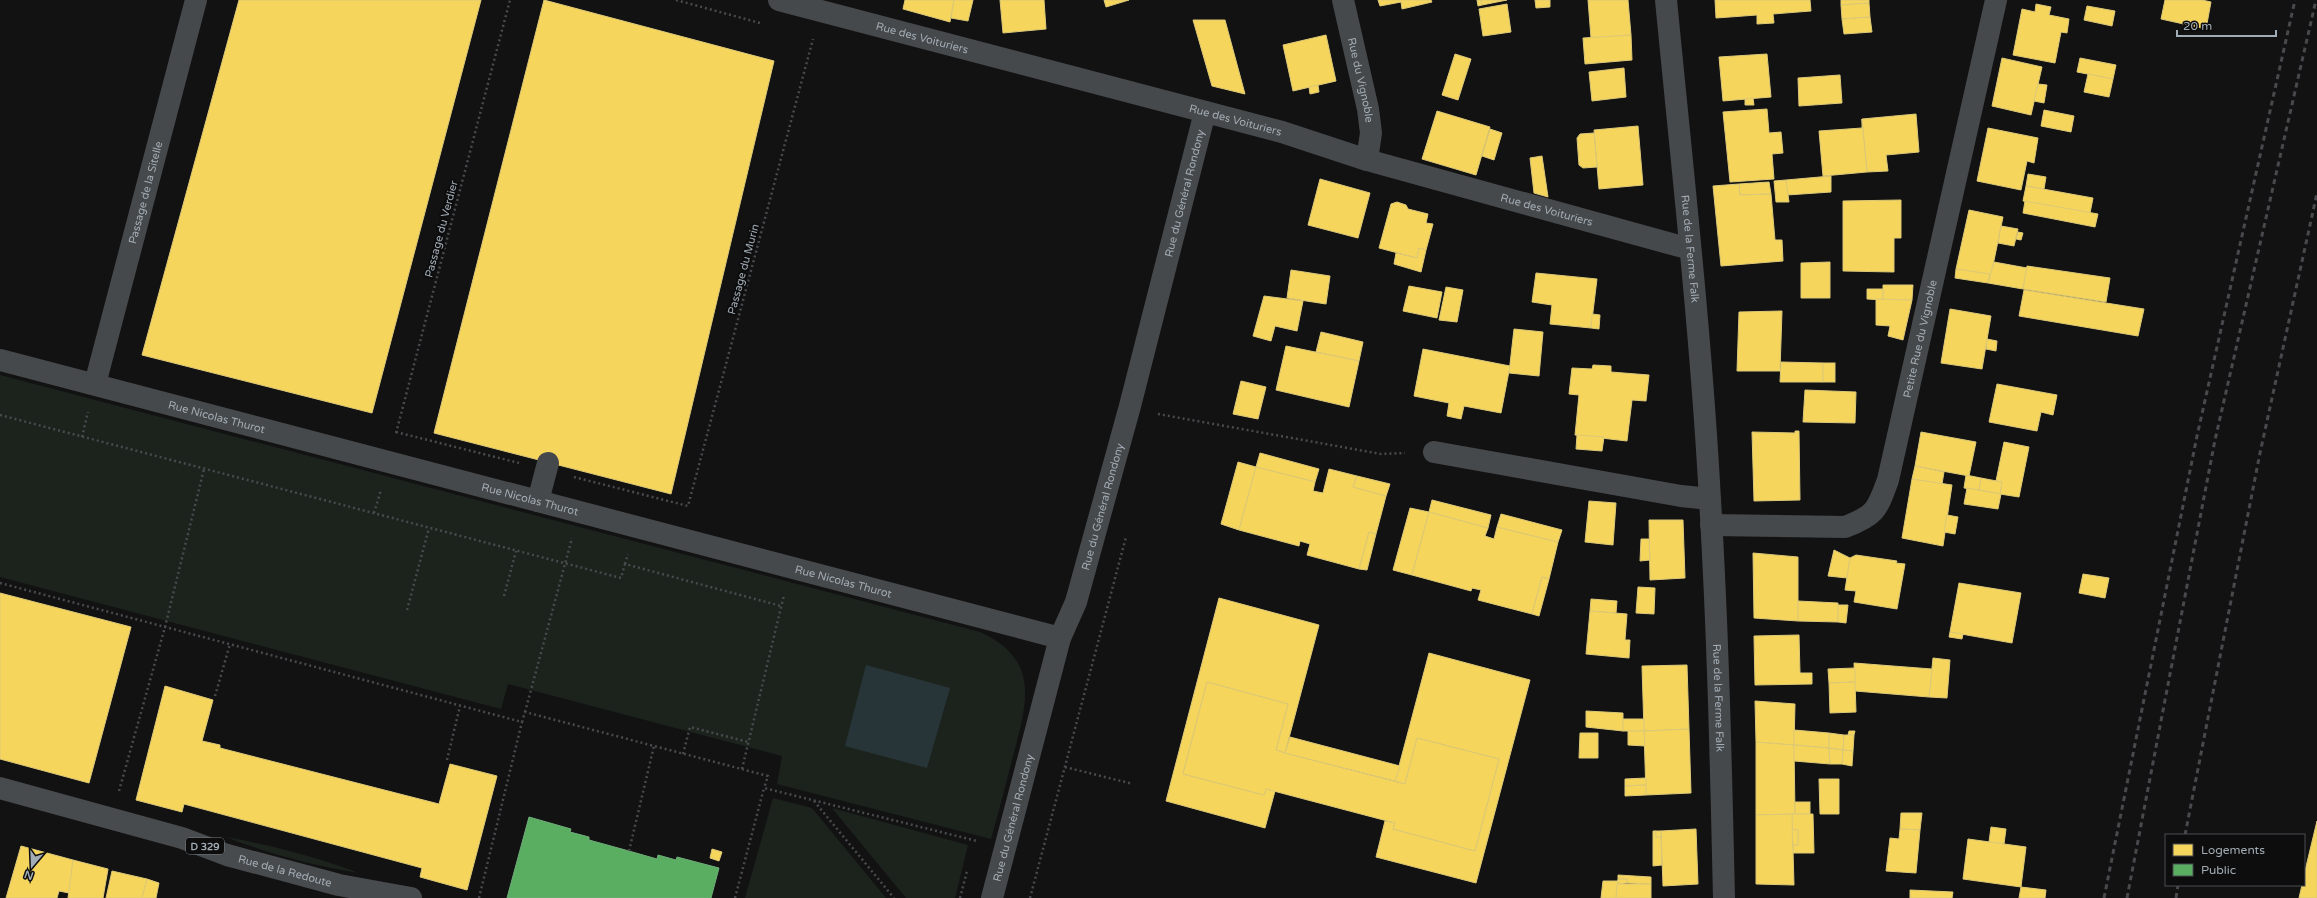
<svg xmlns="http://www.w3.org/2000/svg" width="2317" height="898" font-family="'Varela Round',sans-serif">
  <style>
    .green { fill: #1c231d }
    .water { fill: #283538 }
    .homes { fill: #f6d55c; stroke: #ddc977 }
    .public { fill: #5aae61; stroke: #70ad7a }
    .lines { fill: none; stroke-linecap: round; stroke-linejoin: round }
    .path { stroke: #484a4d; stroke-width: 2.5; stroke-dasharray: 2 3; stroke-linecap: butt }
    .minor { stroke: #46494b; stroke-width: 22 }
    .major { stroke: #484b4d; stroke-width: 22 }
    .rail { stroke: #47494c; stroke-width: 3; stroke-dasharray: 5 4; stroke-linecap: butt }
    .labels { text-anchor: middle; stroke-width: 4; stroke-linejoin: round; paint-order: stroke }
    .shield { fill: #0d0d0e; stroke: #757c83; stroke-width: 1 }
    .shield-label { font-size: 10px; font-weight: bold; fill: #a2acb5 }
    .street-label { font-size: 11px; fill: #a2acb5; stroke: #0d0d0e }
  </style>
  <rect width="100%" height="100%" fill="#121213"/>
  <g class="green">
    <path d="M0 375 980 632C1041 660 1027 703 1013 756 1006 784 999 811 991 839L777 784 782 756 508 684 501 709 0 577Z"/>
    <polygon points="773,798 812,808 886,898 745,898"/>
    <polygon points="832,808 968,845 955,898 906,898"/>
    <path d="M226 837C271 845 317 857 359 873 315 866 269 854 226 837Z"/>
  </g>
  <polygon class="water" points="866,665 950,688 927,768 845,746"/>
  <g class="homes">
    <polygon points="239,0 481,0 372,413 142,355"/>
    <polygon points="544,0 774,61 671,494 434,433"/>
    <polygon points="905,0 954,0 950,22 903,9"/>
    <polygon points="954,0 973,0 968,21 951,18"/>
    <polygon points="1000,0 1044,0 1046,29 1003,33"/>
    <polygon points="1104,0 1129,0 1106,7"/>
    <polygon points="1378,0 1431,0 1432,2 1402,9 1401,2 1380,6"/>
    <polygon points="1477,0 1481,0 1482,5 1478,6"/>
    <polygon points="1481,0 1507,0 1482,5"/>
    <polygon points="1535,0 1550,0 1550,7 1536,8"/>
    <polygon points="1588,0 1628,0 1631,35 1591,38"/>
    <polygon points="1715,0 1810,0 1811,11 1773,14 1774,23 1757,24 1757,15 1716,18"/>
    <polygon points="1841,0 1869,0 1869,3 1841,5"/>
    <polygon points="2165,0 2202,0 2211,2 2206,29 2161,19"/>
    <polygon points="1869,3 1870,17 1842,19 1841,5"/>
    <polygon points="1507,4 1511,32 1483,36 1479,9"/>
    <polygon points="2036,4 2051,7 2049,15 2069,19 2067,33 2061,32 2055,63 2013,55 2022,9 2035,12"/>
    <polygon points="2087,6 2115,11 2112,26 2084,20"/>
    <polygon points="1870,17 1872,32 1844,34 1842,19"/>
    <polygon points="1193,20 1225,20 1245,94 1212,86"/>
    <polygon points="1326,35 1336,81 1293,91 1283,45"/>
    <polygon points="1631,35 1632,60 1585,64 1583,38"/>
    <polygon points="1455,54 1471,59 1458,100 1442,95"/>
    <polygon points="1767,54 1771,97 1723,101 1719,57"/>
    <polygon points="2002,58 2042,67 2031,115 1992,106"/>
    <polygon points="2080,58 2116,65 2113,79 2077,72"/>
    <polygon points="1624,68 1626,97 1592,101 1589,72"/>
    <polygon points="2088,74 2113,79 2109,97 2084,92"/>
    <polygon points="1840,75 1842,103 1799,106 1798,78"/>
    <polygon points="2038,84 2047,85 2044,103 2034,101"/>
    <polygon points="1318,85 1319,92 1310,94 1309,87"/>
    <polygon points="1753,98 1754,105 1745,105 1745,99"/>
    <polygon points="1767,109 1769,133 1781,132 1783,153 1772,154 1774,179 1730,182 1723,112"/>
    <polygon points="2044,110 2074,116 2071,132 2041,126"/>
    <polygon points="1437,111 1490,127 1476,175 1422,159"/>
    <polygon points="1916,114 1919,152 1886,155 1888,171 1867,172 1862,119"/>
    <polygon points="1862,119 1867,172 1823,176 1819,131 1862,128"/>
    <polygon points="1638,126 1643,185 1599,189 1594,130"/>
    <polygon points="1988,128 2038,138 2034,163 2027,161 2021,190 1977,181"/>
    <polygon points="1490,129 1502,133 1494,160 1482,156"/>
    <polygon points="1594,133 1597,167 1583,168 1579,165 1577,138 1580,134"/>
    <polygon points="1542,156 1548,197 1534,193 1530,158"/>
    <polygon points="2028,174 2046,177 2044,189 2026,186"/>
    <polygon points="1831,176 1831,192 1787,195 1786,180"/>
    <polygon points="1320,179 1370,193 1358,238 1308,225"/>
    <polygon points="1786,180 1789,202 1776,202 1774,181"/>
    <polygon points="1769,182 1771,194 1740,195 1739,184"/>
    <polygon points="1739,184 1740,195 1771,194 1775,240 1782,240 1783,261 1721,266 1713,186"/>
    <polygon points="2026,186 2093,198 2090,213 2023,201"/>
    <polygon points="1901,200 1901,238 1894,238 1894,272 1843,271 1843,201"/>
    <polygon points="2025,201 2098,214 2095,227 2023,213"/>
    <polygon points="1397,202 1406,205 1408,209 1428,214 1426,223 1433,224 1426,250 1419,248 1417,258 1379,248 1391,204"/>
    <polygon points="1969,210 2003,217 1991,275 1956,269"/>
    <polygon points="2001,226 2018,229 2014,246 1998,243"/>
    <polygon points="2018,232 2023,233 2021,240 2016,239"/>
    <polygon points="1419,248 1426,250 1421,272 1394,264 1396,253 1417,258"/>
    <polygon points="1830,262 1830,298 1801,298 1801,263"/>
    <polygon points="1994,262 2027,268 2023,289 1988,283"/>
    <polygon points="2027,266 2110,278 2106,302 2023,289"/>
    <polygon points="1956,269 1990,274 1988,283 1955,278"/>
    <polygon points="1291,270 1330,276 1326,304 1287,298"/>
    <polygon points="1536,273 1597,279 1591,328 1550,324 1552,305 1532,302"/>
    <polygon points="1883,285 1913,285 1912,300 1883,300"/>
    <polygon points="1409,286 1442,292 1437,318 1403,311"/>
    <polygon points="1446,287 1463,290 1457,322 1439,320"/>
    <polygon points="1867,289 1883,289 1883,300 1867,299"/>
    <polygon points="2024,290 2144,309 2138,336 2019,316"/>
    <polygon points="1264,296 1303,301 1297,331 1275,326 1271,341 1253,336"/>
    <polygon points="1876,299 1912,300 1903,340 1888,336 1890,326 1876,325"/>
    <polygon points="1950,309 1991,316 1982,369 1941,363"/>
    <polygon points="1782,311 1780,371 1737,371 1739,312"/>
    <polygon points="1592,314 1600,315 1599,329 1591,328"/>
    <polygon points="1514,329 1543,332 1539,376 1509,373"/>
    <polygon points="1321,332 1363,342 1359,361 1316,352"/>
    <polygon points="1987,339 1997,341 1996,351 1986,349"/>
    <polygon points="1286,346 1359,361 1349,407 1276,390"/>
    <polygon points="1423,349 1510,366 1501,413 1464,406 1461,419 1447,416 1449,403 1414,396"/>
    <polygon points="1781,362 1823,363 1823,382 1780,382"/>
    <rect x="1823" y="363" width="12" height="19"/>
    <polygon points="1593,365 1611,366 1611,372 1649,375 1646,401 1632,400 1627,441 1575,435 1579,395 1569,394 1572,368 1592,369"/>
    <polygon points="1241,381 1266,387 1258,419 1233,414"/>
    <polygon points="1997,384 2057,395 2053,415 2041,412 2037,431 1989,422"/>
    <polygon points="1805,390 1856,392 1855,423 1803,422"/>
    <polygon points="1795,431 1799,431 1800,500 1754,501 1752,432 1795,433"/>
    <polygon points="1921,432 1976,442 1969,476 1915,466"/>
    <polygon points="1577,435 1604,437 1602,451 1576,449"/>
    <polygon points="2004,442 2029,447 2019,497 2000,494 2002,482 1996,481"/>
    <polygon points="1260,453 1319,469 1315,482 1256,467"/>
    <polygon points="1238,462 1256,467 1239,530 1221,524"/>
    <polygon points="1915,466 1944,472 1942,484 1912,479"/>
    <polygon points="1256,467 1315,482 1313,491 1323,493 1329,469 1357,476 1353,487 1386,496 1376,534 1369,532 1359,569 1307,555 1310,544 1300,541 1299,546 1239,530"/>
    <polygon points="1966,475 1981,478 1979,490 1964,488"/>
    <polygon points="1357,476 1390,484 1386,496 1353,487"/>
    <polygon points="1981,478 2002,482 2000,494 1979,490"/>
    <polygon points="1912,479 1952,485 1943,546 1902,538"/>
    <polygon points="1967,488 2001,494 1998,509 1964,504"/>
    <polygon points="1432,500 1491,515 1488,528 1429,512"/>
    <polygon points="1589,501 1616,503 1613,545 1585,542"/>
    <polygon points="1410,508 1429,512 1412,575 1393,570"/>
    <polygon points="1429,512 1488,528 1485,536 1494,539 1497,527 1558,542 1549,579 1542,577 1532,614 1478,600 1481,590 1472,588 1471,591 1412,575"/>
    <polygon points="1501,514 1562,530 1558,542 1497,527"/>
    <polygon points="1947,515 1958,517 1955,534 1944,532"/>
    <polygon points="1649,520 1683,520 1685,578 1650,580"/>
    <polygon points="1369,532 1376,534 1367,570 1359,569"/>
    <polygon points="1641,539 1649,539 1650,560 1640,561"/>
    <polygon points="1834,550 1850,558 1847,578 1828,576"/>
    <polygon points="1753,553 1798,557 1798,621 1754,618"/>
    <polygon points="1856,555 1897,561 1896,563 1905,564 1897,609 1854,602 1856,591 1845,590 1850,558"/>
    <polygon points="2083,574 2109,578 2105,598 2079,593"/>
    <polygon points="1542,577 1549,579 1539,616 1532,614"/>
    <polygon points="1959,583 2021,593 2012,643 1950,632"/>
    <polygon points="1638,587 1655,588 1654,614 1636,613"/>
    <polygon points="0,593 131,627 89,783 0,759"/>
    <polygon points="1219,598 1319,625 1285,753 1276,750 1288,704 1207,682 1183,774 1264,795 1266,789 1275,791 1265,828 1166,801"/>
    <polygon points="1591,599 1617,601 1616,613 1590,611"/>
    <polygon points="1798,601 1838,603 1838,622 1798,621"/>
    <polygon points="1838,605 1848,605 1846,623 1838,622"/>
    <polygon points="1590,611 1627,614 1625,640 1630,640 1629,658 1586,654"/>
    <polygon points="1950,632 1963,634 1962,639 1949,637"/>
    <polygon points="1799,635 1800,673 1812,673 1812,684 1755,685 1754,636"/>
    <polygon points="1429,653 1530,680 1476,883 1376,857 1385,821 1395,823 1393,829 1475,851 1499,759 1417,738 1405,784 1395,781"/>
    <polygon points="1933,658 1950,660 1947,698 1929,697"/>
    <polygon points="1854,663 1932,669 1929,697 1855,691"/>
    <polygon points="1687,665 1689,729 1644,731 1642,666"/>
    <polygon points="1855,668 1855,682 1829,683 1828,669"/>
    <polygon points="1207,682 1288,704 1276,750 1285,753 1405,784 1417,738 1499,759 1475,851 1393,829 1395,823 1266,789 1264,795 1183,774"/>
    <polygon points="1855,682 1856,712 1830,713 1829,683"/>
    <polygon points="165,686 213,700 202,741 220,745 220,748 439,804 450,764 497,776 467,890 420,877 422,868 184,804 182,812 136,800"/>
    <polygon points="1755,701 1795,704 1794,745 1756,742"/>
    <polygon points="1586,711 1623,713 1623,731 1586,727"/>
    <rect x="1623" y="719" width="21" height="12"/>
    <polygon points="1689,729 1691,793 1646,795 1644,731"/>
    <polygon points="1794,730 1829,733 1829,748 1794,745"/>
    <polygon points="1628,731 1644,731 1645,746 1628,745"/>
    <polygon points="1849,731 1855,731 1854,735 1848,735"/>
    <polygon points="1580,733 1598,733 1598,758 1579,758"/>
    <polygon points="1829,733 1844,735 1843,750 1829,748"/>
    <polygon points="1844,735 1854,735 1853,751 1843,750"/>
    <polygon points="1290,737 1400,766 1395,781 1285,753"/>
    <polygon points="1756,742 1794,745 1795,814 1756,815"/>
    <polygon points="1794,745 1829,748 1830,764 1794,761"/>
    <polygon points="1829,748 1843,750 1842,764 1830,764"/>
    <polygon points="1843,750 1853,751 1852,766 1842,764"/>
    <polygon points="1646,778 1646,785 1625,786 1625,779"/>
    <polygon points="1819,779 1839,779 1839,814 1820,814"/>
    <polygon points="1646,785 1646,795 1625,796 1625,786"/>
    <rect x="1795" y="802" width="15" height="12"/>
    <polygon points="1901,813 1922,813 1920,830 1900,829"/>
    <polygon points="1792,814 1813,814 1814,853 1793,853 1793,845 1798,845 1798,830 1792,830"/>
    <polygon points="1792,814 1794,885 1756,884 1756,815"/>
    <polygon points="2317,821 2317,898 2299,898 2302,885 2304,885 2304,875"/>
    <polygon points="1991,827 2006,829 2004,844 1989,842"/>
    <polygon points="1696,829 1698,884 1663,886 1661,831"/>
    <polygon points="1900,829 1920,830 1916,873 1886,871 1890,838 1899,839"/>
    <polygon points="1792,830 1798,830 1798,845 1793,845"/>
    <polygon points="1653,831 1656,831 1656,837 1661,837 1662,865 1653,866"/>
    <rect x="1656" y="831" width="5" height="6"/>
    <polygon points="1968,839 2026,847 2021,887 1963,879"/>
    <polygon points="21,846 73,860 69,893 59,891 57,898 6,898"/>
    <polygon points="712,849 722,852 719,861 710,858"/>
    <polygon points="73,860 108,869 103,898 68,898"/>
    <polygon points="112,871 147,879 142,898 106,898"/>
    <polygon points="1618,875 1651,877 1651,884 1627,883 1627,879 1618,879"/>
    <polygon points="147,879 159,883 156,898 142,898"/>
    <polygon points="1618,879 1627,879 1627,883 1617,884"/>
    <polygon points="1603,881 1618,881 1616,898 1601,898"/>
    <polygon points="1617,884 1651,884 1651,898 1616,898"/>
    <polygon points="2021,887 2046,890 2045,898 2019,898"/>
    <polygon points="1910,890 1953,892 1952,898 1910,898"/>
  </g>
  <polygon class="public" points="529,817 571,829 570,832 589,837 589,840 629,851 657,859 658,855 676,860 677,857 719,868 711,898 507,898"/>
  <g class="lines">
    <g class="path">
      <polyline points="676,0 760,23"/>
      <polyline points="1158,414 1381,454 1405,453"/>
      <polyline points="0,415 621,578 625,564 781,606"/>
      <polyline points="396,432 519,463"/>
      <polyline points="396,433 510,0"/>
      <polyline points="82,437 88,412"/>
      <polyline points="574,477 688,506 813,39"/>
      <polyline points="374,513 381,490"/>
      <polyline points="625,564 628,554"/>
      <polyline points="0,583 522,722 525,712 768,776 764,788"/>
      <polyline points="504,596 516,551"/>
      <polyline points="407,610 429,528"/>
      <polyline points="215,696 230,644"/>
      <polyline points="525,712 572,538"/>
      <polyline points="683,754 690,727 748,742"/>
      <polyline points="447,760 460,706"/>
      <polyline points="1065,767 1133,784"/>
      <polyline points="742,769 784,595"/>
      <polyline points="119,791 165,627 204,469"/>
      <polyline points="814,801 894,898"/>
      <polyline points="629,851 654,746"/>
      <polyline points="479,898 522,722"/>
      <polyline points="735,898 764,788 977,841"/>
      <polyline points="960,898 967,871"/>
      <polyline points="1030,898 1126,537"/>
    </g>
    <g class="minor">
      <path id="s1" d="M779 0 1282 132 1367 160 1690 249"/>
      <path id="s2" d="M1343 0 1368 109 1371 133 1367 160"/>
      <path id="s3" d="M1666 0C1682 166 1701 333 1710 500 1718 633 1721 765 1724 898"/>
      <path id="s4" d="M0 360 1060 638"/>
      <path id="s5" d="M95 384 196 0"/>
      <polyline points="1434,452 1681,496 1710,499"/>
      <polyline points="538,501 548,463"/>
      <path id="s6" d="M1711 525 1845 527C1876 515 1877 510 1888 480L1996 0"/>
      <path id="s7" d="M992 898 1060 638 1076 602 1130 406 1205 112"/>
    </g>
    <path class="major" id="s8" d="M0 788 182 838 227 855 339 885 411 898"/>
    <g class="rail">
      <polyline points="2185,835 2260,453 2317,193"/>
      <polyline points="2104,898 2197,436 2295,0"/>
      <polyline points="2127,898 2215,440 2316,0"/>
      <polyline points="2176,898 2178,885"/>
    </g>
  </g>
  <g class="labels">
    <rect class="shield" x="186" y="838" width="38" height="16" rx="3"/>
    <g class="shield-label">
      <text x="205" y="850">D 329</text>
    </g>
    <g class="street-label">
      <text dy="4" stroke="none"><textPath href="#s1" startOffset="148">Rue des Voituriers</textPath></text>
      <text dy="4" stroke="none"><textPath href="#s2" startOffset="82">Rue du Vignoble</textPath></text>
      <text dy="4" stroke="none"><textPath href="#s1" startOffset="472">Rue des Voituriers</textPath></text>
      <text dy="4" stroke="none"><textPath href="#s5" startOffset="198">Passage de la Sitelle</textPath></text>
      <text dy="4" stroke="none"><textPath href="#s7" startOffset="731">Rue du Général Rondony</textPath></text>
      <text dy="4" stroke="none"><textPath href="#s1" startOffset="796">Rue des Voituriers</textPath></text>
      <text transform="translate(441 229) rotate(-75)" y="4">Passage du Verdier</text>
      <text dy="4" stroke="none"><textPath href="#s3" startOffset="250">Rue de la Ferme Falk</textPath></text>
      <text transform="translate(743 269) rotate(-75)" y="4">Passage du Murin</text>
      <text dy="4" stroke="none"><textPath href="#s6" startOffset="346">Petite Rue du Vignoble</textPath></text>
      <text dy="4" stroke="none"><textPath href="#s4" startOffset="224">Rue Nicolas Thurot</textPath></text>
      <text dy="4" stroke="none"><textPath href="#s4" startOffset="548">Rue Nicolas Thurot</textPath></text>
      <text dy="4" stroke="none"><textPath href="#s7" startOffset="407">Rue du Général Rondony</textPath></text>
      <text dy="4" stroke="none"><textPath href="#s4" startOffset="872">Rue Nicolas Thurot</textPath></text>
      <text dy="4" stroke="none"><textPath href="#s3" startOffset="700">Rue de la Ferme Falk</textPath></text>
      <text dy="4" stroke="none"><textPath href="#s7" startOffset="83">Rue du Général Rondony</textPath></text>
      <text dy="4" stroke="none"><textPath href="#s8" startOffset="297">Rue de la Redoute</textPath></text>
    </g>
  </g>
  <rect x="2165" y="834" width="140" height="52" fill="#0d0d0e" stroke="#494d51"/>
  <rect x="2173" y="844" width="20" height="12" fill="#f6d55c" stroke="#494d51"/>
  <text x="2201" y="854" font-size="12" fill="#a2acb5">Logements</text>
  <rect x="2173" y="864" width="20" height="12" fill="#5aae61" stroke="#494d51"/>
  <text x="2201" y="874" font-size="12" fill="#a2acb5">Public</text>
  <g transform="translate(32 866) rotate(199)" stroke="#0d0d0e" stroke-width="3" paint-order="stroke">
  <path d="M0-3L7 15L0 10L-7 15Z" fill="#a2acb5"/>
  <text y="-6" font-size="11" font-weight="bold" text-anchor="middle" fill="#a2acb5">N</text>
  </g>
  <path d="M2177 30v6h99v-6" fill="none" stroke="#a2acb5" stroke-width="2"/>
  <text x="2183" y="30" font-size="12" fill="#a2acb5" stroke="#0d0d0e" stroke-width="3" paint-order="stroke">20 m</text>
</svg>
